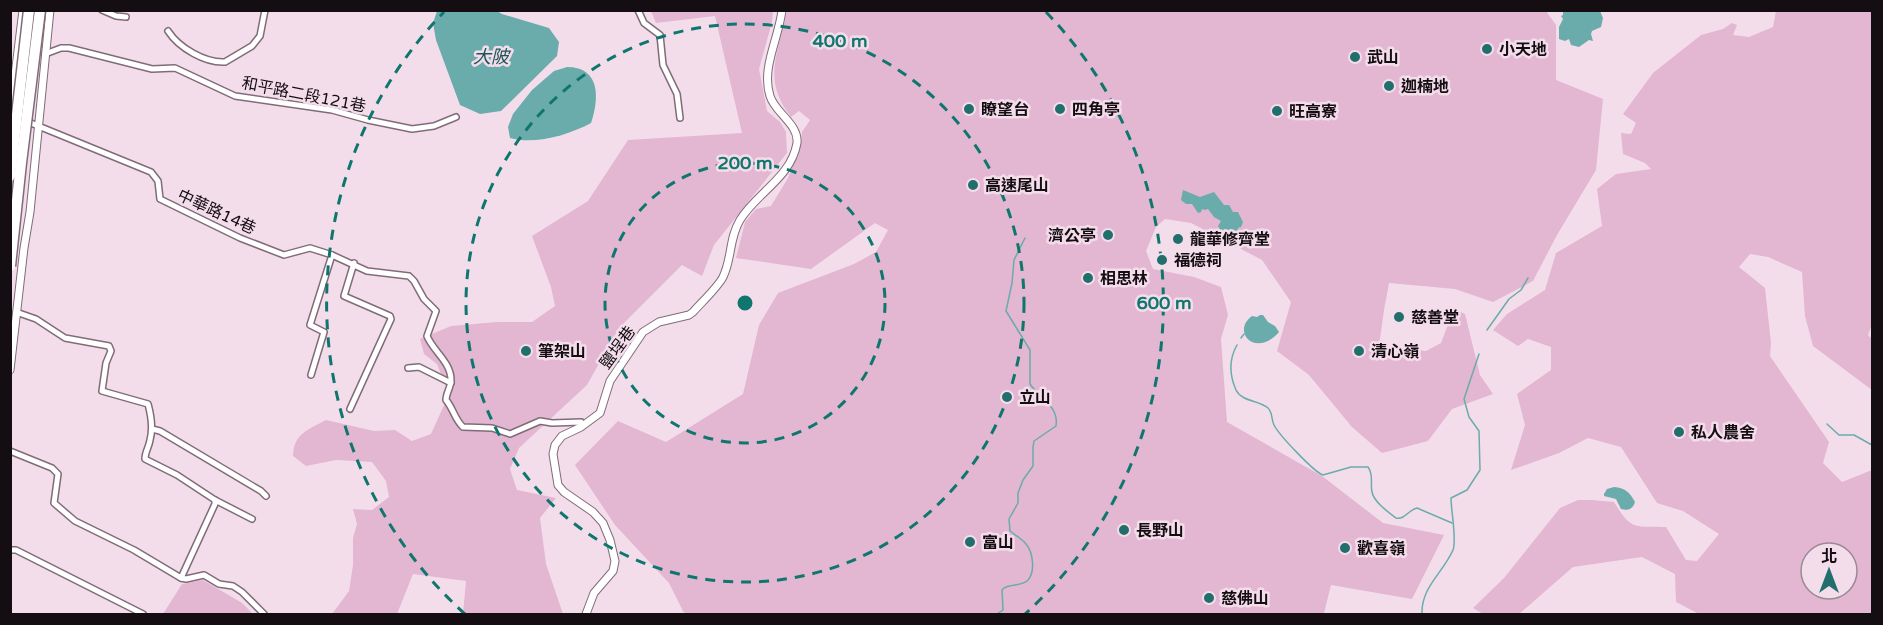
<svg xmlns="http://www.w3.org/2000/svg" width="1883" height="625" font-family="'Varela Round','Noto Sans TC',sans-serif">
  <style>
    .green { fill: #e3b6d2; fill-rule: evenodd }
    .water { fill: #69acab }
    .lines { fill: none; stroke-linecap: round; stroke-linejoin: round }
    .stream { stroke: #69acab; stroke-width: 1.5 }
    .minor-casing { stroke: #806c78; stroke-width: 8 }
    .tertiary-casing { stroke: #806c78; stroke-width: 9 }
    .minor { stroke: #fff; stroke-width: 5 }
    .tertiary { stroke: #fff; stroke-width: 7 }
    .motorway-bridge-casing { stroke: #806c78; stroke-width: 13; stroke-linecap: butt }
    .motorway-bridge { stroke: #fff; stroke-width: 10 }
    .ring { fill: none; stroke: #0f766e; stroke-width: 3; stroke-dasharray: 10 8 }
    .poi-dot { fill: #226e6d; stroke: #f4ddeb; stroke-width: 2 }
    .labels { text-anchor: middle; stroke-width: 5; stroke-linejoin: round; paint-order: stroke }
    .poi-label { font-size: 16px; font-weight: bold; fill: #140d11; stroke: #f4ddeb; text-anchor: start }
    .street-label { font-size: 16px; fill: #140d11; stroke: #f4ddeb }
    .water-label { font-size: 18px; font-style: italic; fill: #1b5555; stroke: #f4ddeb }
    .centre { fill: #0f766e; stroke: #f4ddeb; stroke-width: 3 }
    .ring-label { font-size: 18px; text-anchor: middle; font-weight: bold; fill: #0f766e; stroke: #f4ddeb; stroke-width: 5; stroke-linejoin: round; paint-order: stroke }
  </style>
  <rect width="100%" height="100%" fill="#f4ddeb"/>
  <g class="green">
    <path d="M651 11H773L772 22 759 69 767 111 780 122 786 132 787 153 714 245 702 276 682 265 619 328 587 385 519 448 510 469 517 490 556 498 540 518 546 564 563 614H463L466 581 413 574 397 614H332L349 591 353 565V538L357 524 353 509 372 510 389 497 386 481 372 462 336 460 306 466 293 456C294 433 308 430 326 420L374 431 395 430 412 441 431 434 449 394 437 364 424 354 420 339 451 326 497 322H532L555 306 551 287 532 236 588 201 628 140 742 133 715 16 656 23Z"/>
    <path d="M787 11H1546L1556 25V80L1603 99 1596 170 1557 235 1533 281 1493 302 1455 289 1389 283 1384 310 1379 346 1426 351 1441 343 1454 309 1465 314 1480 375 1493 394 1452 409 1428 441 1382 453 1352 427 1309 375 1277 351 1291 302 1262 260 1191 223 1165 219 1156 227 1146 251 1153 269 1194 277 1221 287 1228 315 1221 339 1227 422 1322 476 1383 523 1444 535 1412 599 1331 585 1324 613 1326 614H686L683 611 669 583 615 525 575 465 618 421 666 442 743 394 759 325 778 293 854 264 876 252 888 230 875 223 811 269 736 258 745 222 756 209 771 206 788 178 801 144 802 132 810 120 799 111 791 117C761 79 779 52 787 11Z"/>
    <path d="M1776 11H1872V324L1868 335 1872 339V390L1813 346 1805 316 1802 272 1768 257 1750 254 1739 267 1765 288 1771 343 1770 356 1829 442 1823 463 1842 482 1872 470V614H1699L1676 602 1675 574 1642 557 1573 567 1519 614H1483L1473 608 1504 578 1560 508 1578 500H1592L1614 502C1632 531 1633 526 1666 527L1686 560 1697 561 1719 534 1683 511 1657 503 1621 447 1588 438 1559 453 1511 470 1525 425 1517 394 1551 370V347L1528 339 1518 346 1493 330 1507 314 1545 290 1556 253 1602 226 1597 189 1616 174 1651 169 1645 163 1623 154 1621 133 1631 134 1636 123 1623 114 1653 73 1701 35 1723 29 1732 23 1737 25 1733 35 1749 37 1773 27ZM1811 553H1847V589H1811Z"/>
    <polygon points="203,580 242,603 253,614 163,614 182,584"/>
  </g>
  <g class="water">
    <polygon points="437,11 497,11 502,14 549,28 559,42 557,56 501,111 480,114 460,105 436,40 433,23"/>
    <polygon points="1563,11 1600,11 1603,18 1601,27 1592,31 1591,34 1593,41 1589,40 1579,47 1571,45 1569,39 1565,41 1559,39 1559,27 1563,19 1561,16 1563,15"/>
    <path d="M567 67C601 67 599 99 591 123 569 135 534 145 510 138L508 127 513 114 532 90 554 71Z"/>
    <polygon points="1183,190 1200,197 1214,192 1224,205 1229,205 1233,212 1238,212 1243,222 1241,227 1238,228 1235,239 1224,235 1218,226 1221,221 1214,217 1208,209 1205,210 1202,209 1201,212 1198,213 1192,204 1186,204 1181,200"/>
    <path d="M1260 315H1263L1268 322 1275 326 1279 332C1255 359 1231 331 1252 316L1257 317Z"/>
    <path d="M1614 487C1626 488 1630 493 1635 502 1633 509 1628 511 1621 509L1616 499 1604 496V494L1607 489Z"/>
  </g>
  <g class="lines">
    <g class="stream">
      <polyline points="1487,330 1509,299 1521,290 1528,278"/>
      <polyline points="1241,338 1244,334"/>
      <path d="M1237 345C1229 359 1229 374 1236 390 1242 402 1259 400 1268 408 1273 413 1271 419 1274 425 1279 435 1314 472 1323 475L1351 467H1368C1374 475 1370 483 1372 492 1374 502 1388 512 1396 518 1405 520 1408 510 1417 508L1452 523"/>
      <polyline points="1827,424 1839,435 1854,435 1872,445"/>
      <path d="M997 614 1003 610 1002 590 1004 588C1011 584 1021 586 1027 581 1036 573 1033 552 1026 544 1022 539 1015 535 1010 531L1009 519 1018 503V493L1023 480 1033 466V447L1034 441 1056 426C1059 406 1040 399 1030 384V350L1006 311 1012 283 1014 260 1025 238"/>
      <path d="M1422 614C1421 587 1443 573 1453 550 1457 540 1451 511 1451 498L1467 490 1480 470 1479 431 1469 417 1464 399 1479 354"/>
    </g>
    <g class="minor-casing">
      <g id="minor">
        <polyline points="102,10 116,16 126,17"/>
        <polyline points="638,10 644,23 660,35 663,65 677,94 680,118"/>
        <path d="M168 31C179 48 205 63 225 62L252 46 260 36 265 10"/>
        <polyline points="45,54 61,48 69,48 152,69 175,68 235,96 332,110 368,120 412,129 434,126 456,117"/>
        <path d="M26 121 151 172 158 181 160 199 240 238 284 255 310 248 332 255 367 271 409 276 414 281 424 299 436 311 427 336C433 351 451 362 451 380 451 387 446 393 446 400 453 408 455 420 463 427L492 428 510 434 540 421 552 423 581 422V427"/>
        <path d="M16 312 36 319 65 338 109 346 111 351 106 363 102 391 148 404C151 415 153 429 150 440 149 447 145 452 145 459L177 475 215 500 252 519"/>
        <polyline points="408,368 419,367 451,383"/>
        <polyline points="311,375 324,332 310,325 332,255"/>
        <polyline points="350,409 391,319 390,316 344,296 354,263"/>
        <polyline points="152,429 160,431 261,491 266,496"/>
        <polyline points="10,451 52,468 58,474 54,503 75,521 134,550 181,578 186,579 204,575 219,584 233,586 242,592 264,614"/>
        <polyline points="10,550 16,550 143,614"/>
        <polyline points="181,578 215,504 215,500"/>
      </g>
    </g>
    <g class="tertiary-casing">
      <g id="tertiary">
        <polyline points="10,116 23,10"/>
        <polyline points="10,370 24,248 30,212 50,10"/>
        <path d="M586 614 594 593 613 571 615 561 610 540 603 523 593 512 564 492 558 485 553 454 555 445 562 436 581 427 600 413 610 381 643 332 659 322 689 315 693 312C701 303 718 287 723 277 732 259 729 238 740 220 756 193 791 178 797 143 799 124 775 113 770 96 761 68 779 38 782 10"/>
      </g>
    </g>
    <use href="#minor" class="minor"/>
    <use href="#tertiary" class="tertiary"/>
    <g class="motorway-bridge-casing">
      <g id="motorway-bridge">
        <polyline points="10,176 29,10"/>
        <polyline points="10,266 21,163 40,10"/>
      </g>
    </g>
    <use href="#motorway-bridge" class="motorway-bridge"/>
  </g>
  <g class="ring">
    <circle cx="745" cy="303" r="140"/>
    <circle cx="745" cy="303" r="279"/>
    <path d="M465 614A419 419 0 0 1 444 12M1046 12A419 419 0 0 1 1025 614"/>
  </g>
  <g class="poi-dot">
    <circle cx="1487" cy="49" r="6"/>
    <circle cx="1355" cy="57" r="6"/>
    <circle cx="1389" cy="86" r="6"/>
    <circle cx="969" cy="109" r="6"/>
    <circle cx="1060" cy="109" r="6"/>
    <circle cx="1277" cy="111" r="6"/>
    <circle cx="973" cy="185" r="6"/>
    <circle cx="1108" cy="235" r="6"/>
    <circle cx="1178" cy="239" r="6"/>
    <circle cx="1162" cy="260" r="6"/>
    <circle cx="1088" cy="278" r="6"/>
    <circle cx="1399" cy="317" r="6"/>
    <circle cx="526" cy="351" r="6"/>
    <circle cx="1359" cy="351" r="6"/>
    <circle cx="1007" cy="397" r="6"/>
    <circle cx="1679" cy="432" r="6"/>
    <circle cx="1124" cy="530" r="6"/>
    <circle cx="970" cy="542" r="6"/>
    <circle cx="1345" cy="548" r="6"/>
    <circle cx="1209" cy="598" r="6"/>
  </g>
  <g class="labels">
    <g class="poi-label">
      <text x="1499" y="55">小天地</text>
      <text x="1367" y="63">武山</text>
      <text x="1401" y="92">迦楠地</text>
      <text x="981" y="115">瞭望台</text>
      <text x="1072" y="115">四角亭</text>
      <text x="1289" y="117">旺高寮</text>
      <text x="985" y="191">高速尾山</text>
      <text x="1096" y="241" text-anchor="end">濟公亭</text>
      <text x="1190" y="245">龍華修齊堂</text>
      <text x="1174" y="266">福德祠</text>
      <text x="1100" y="284">相思林</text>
      <text x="1411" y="323">慈善堂</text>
      <text x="538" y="357">筆架山</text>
      <text x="1371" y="357">清心嶺</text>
      <text x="1019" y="403">立山</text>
      <text x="1691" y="438">私人農舍</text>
      <text x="1136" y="536">長野山</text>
      <text x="982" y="548">富山</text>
      <text x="1357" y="554">歡喜嶺</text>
      <text x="1221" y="604">慈佛山</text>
    </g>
    <g class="street-label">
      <text transform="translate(304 94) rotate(11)" y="6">和平路二段121巷</text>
      <text transform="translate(217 211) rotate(25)" y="6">中華路14巷</text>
      <text transform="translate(617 347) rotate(-54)" y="6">鹽埕巷</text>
    </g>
    <g class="water-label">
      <text x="491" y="63">大陂</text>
    </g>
  </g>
  <circle cx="745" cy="303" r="9" class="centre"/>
  <g class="ring-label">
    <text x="840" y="47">400 m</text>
    <text x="745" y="169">200 m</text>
    <text x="1164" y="309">600 m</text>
  </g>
  <rect width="1883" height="625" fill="none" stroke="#140d11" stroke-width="24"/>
  <g transform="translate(1829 571)"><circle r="28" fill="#f4ddeb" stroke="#9a8a94" stroke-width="1.5"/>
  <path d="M0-4.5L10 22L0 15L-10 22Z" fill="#226e6d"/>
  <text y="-9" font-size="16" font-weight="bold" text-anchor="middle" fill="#140d11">北</text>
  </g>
</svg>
